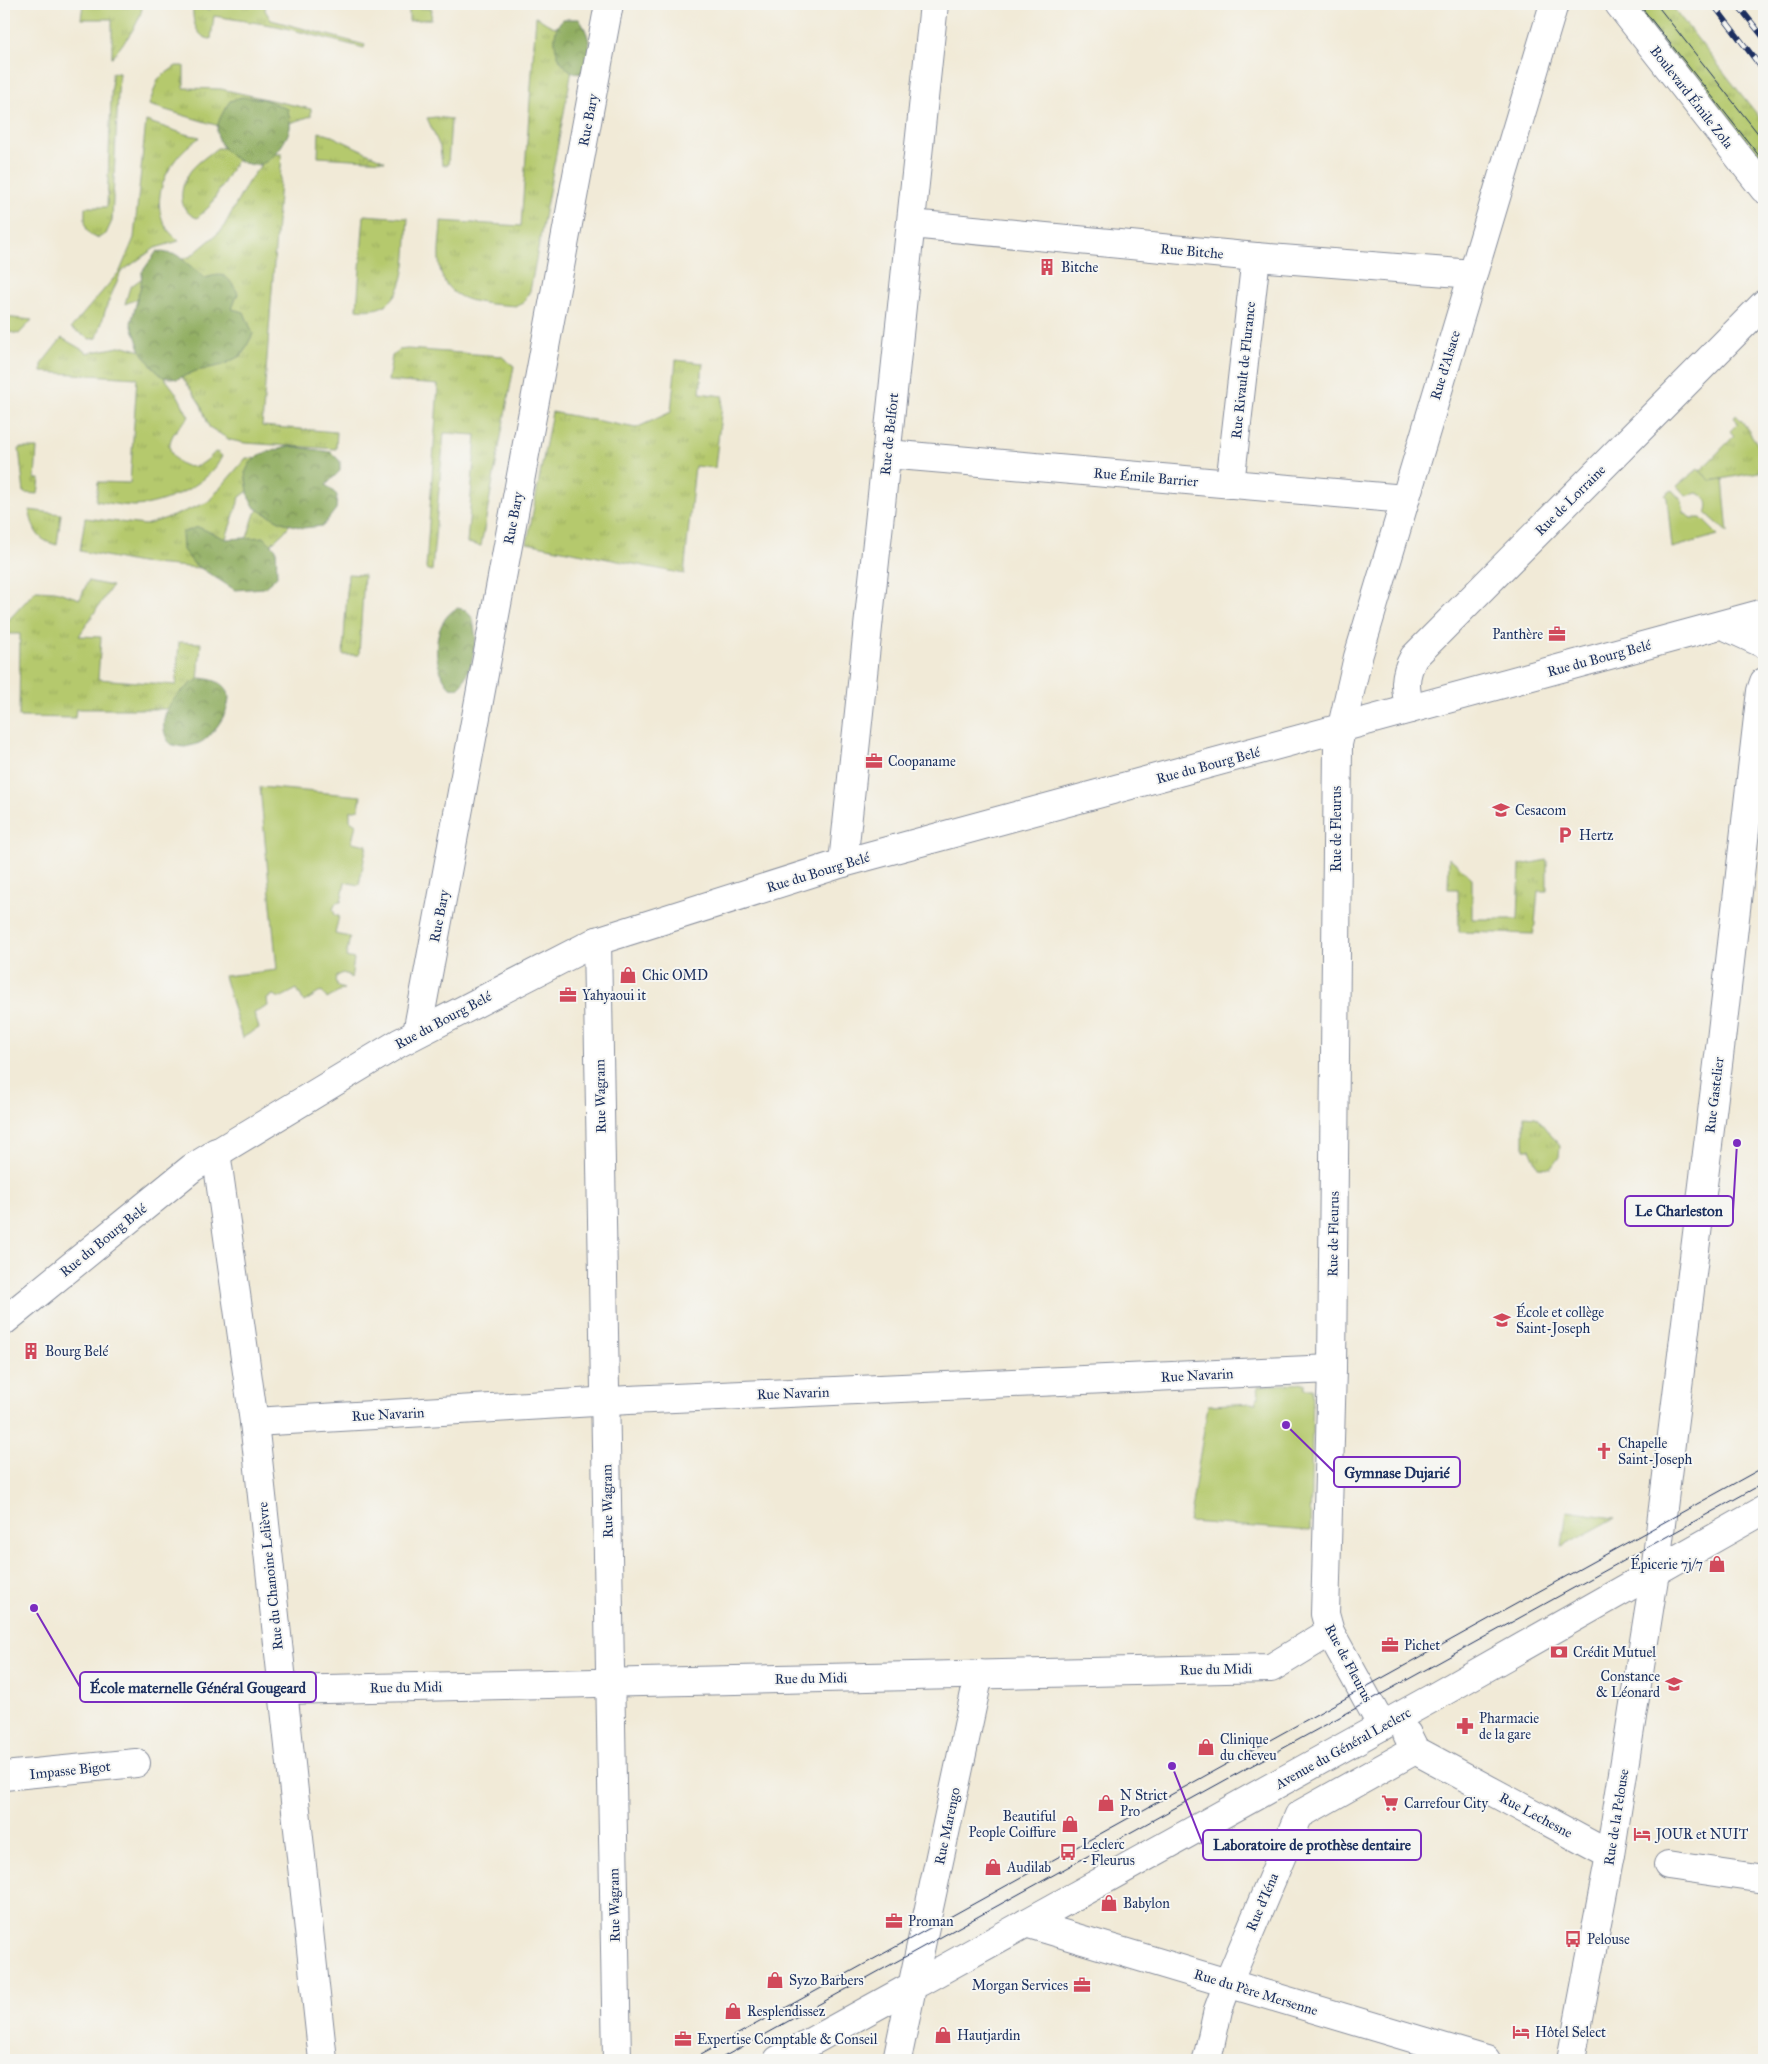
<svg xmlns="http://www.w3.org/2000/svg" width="1768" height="2064" font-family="'IM FELL Great Primer',serif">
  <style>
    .grass { fill: url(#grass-tufts); stroke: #687c66 }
    .forest { fill: url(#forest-crowns); stroke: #566e5f }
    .garden { fill: #b5c96d; stroke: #687c66 }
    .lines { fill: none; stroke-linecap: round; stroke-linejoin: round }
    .minor-casing { stroke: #868c9a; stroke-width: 30 }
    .major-casing { stroke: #868c9a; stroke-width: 30 }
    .minor { stroke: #fff; stroke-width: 28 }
    .major { stroke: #fff; stroke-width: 28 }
    .tram { stroke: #1b2f5e; stroke-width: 1 }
    .rail-casing { stroke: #1b2f5e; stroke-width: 5.5 }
    .rail { stroke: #f6f6f2; stroke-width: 4; stroke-dasharray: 11; stroke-linecap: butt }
    .labels { text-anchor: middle; stroke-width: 4; stroke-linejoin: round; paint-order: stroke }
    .street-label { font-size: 14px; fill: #1b2f5e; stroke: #f6f6f2 }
    .poi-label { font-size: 14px; fill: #1b2f5e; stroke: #f6f6f2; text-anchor: start }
    .leader { fill: none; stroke: #7b2cbf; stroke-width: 2 }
    .callout-dot { fill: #7b2cbf; stroke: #f6f6f2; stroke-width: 2 }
    .callout { fill: #f6f6f2; stroke: #7b2cbf; stroke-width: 2 }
    .callout-label { font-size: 15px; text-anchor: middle; font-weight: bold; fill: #1b2f5e }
  </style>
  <defs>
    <pattern id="grass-tufts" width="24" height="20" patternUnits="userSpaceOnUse" patternTransform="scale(1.25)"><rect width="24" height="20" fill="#b5c96d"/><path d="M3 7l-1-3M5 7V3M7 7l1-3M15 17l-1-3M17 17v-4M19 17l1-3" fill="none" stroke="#9bad61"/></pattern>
    <pattern id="forest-crowns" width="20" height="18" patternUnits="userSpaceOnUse" patternTransform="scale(1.25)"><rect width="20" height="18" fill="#90ad60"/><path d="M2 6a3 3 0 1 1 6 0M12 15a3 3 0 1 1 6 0" fill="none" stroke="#758d52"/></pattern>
  </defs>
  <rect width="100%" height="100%" fill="#f6f6f2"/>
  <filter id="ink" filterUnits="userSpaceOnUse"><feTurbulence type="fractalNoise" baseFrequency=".02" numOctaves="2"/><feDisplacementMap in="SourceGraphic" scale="10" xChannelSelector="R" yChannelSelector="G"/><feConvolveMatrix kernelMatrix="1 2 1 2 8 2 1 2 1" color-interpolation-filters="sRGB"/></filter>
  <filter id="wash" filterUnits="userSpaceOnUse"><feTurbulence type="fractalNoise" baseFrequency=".0096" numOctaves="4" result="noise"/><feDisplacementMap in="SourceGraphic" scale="20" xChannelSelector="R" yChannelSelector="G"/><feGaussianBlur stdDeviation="1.12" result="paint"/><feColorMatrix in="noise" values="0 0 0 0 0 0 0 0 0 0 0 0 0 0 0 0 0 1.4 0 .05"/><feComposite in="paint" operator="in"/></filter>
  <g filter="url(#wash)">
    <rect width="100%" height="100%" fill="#f1ead7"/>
    <g class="grass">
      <path d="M83 4H143C139 27 125 40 112 58V19H81Z"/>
      <path d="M211 4H266L265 10 271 20 365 45 364 48 277 26 214 16 211 39C196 38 192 20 193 8L210 10Z"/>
      <polygon points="409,4 419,4 419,8 432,9 431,19 409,21"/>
      <polygon points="1629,4 1670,4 1764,123 1764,175"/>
      <path d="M536 16C555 30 559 30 581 23L530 291 523 303 517 306C482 303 441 305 439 260 438 247 441 233 441 221L521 226Z"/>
      <polygon points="176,66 184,66 184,88 221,89 311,109 311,116 265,131 219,126 149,105 158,79"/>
      <path d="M112 73H119L112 221 106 234 98 238C83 235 85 219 85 207H107Z"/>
      <polygon points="436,117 451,119 448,165 442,165 440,147 427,118"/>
      <path d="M146 121 185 134 200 137C194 142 187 146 182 152 163 172 150 205 168 230 171 234 176 238 179 241L155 248 121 272 107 305 97 338 90 339 71 328 120 271 134 238Z"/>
      <polygon points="319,132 332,136 385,161 318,157"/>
      <path d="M217 148H230L238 158 210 206 197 218C175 210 180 184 192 169 199 161 209 155 217 148Z"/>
      <polygon points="269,154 282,154 262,426 337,432 336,449 245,443 230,440 209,427 201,405 176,368 162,300 137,299 125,304 130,287 153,270 191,256 222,230 248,182"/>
      <path d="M364 215 408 218C405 254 412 317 357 309Z"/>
      <polygon points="4,317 32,320 19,334 4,331"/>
      <path d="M62 338 88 353 124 346 145 352 177 394 189 417C182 424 172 432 170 443 168 456 183 470 196 466 204 464 209 458 215 452L219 453 222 456C211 484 163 505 135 506 122 506 109 503 96 501L98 482 130 483 137 378 42 372V363Z"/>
      <polygon points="407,349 501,356 514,366 481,546 467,543 476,435 444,433 432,571 426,569 438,385 388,381 392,356 399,350"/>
      <polygon points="676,360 703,363 700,393 723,396 715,468 695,466 684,574 527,543 552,412 636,428 671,412"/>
      <polygon points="1736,415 1742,421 1764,454 1764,471 1711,481 1700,471 1734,436 1730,431 1737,424 1737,421 1734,418"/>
      <polygon points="19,448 37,448 35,479 40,479 38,494 24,493"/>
      <polygon points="246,458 335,463 274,472 240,497 225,541 224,570 140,563 80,551 85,518 145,525 173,516 208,502"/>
      <polygon points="265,503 297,515 284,532 272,543 277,563 273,564 246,540 255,513"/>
      <path d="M29 510 61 514 57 545C36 540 34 530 29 510Z"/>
      <polygon points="348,574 364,575 359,655 343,655"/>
      <polygon points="88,581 112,586 79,636 101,637 98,679 176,685 179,642 201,643 193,745 175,744 174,709 76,709 75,718 19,717 20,634 4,634 4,625 36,590 55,591 80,599"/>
      <polygon points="1449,857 1472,878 1472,919 1518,919 1520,865 1547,860 1547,891 1538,891 1534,934 1459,932 1458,889 1448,889"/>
      <polygon points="1524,1116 1536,1117 1560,1146 1559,1157 1551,1168 1538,1167 1530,1149 1524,1149"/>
      <polygon points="1567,1511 1615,1518 1562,1547"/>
    </g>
    <g class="forest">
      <path d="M563 19H579C592 37 593 56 581 74 557 73 546 34 563 19Z"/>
      <path d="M241 97 263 99 288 109C288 114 291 123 290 128 287 141 270 166 255 165 237 164 216 148 217 129 218 119 225 109 230 101Z"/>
      <path d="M157 251 177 255 205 278C225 272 227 275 238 293L232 309 244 312 253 334 242 355 223 365 196 371 177 379 163 377 153 368 140 349 131 323 141 285 142 272Z"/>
      <polygon points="290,446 331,452 340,461 340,471 326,485 337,495 336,509 323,526 303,528 281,522 255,508 249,498 245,473 250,463 261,454"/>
      <polygon points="198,527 226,539 264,537 276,549 277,576 264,588 235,590 194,564 183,550 182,533"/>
      <path d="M457 608 466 610 473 619 476 639 471 665 462 684 458 688 450 687C431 667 431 622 457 608Z"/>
      <path d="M201 678C208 679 216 680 223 685 240 699 216 732 203 741 199 744 190 746 185 747 180 747 174 745 170 744 151 716 178 690 201 678Z"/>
    </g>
    <g class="garden">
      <path d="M1698 469 1711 481 1723 479 1728 533 1706 513C1710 504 1707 496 1697 493L1686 496 1677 486Z"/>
      <polygon points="1672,490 1682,501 1684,513 1692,518 1701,518 1718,535 1672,548 1667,498 1665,495"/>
      <polygon points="260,787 361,796 359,809 350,811 350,820 356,824 352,842 367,845 359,885 345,882 341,902 336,903 333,909 335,915 339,916 335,934 350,937 346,957 354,959 351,979 348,975 343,973 337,976 335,980 338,987 344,989 327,999 322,991 304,1002 297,989 280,998 273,995 267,999 268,1006 254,1013 259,1028 242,1038 224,976 277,970"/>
      <polygon points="1305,1383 1305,1389 1313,1389 1310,1531 1189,1522 1208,1405 1256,1403 1257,1398 1259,1397 1258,1386"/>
    </g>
  </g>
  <g filter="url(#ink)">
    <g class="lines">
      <g class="minor-casing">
        <g id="minor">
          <polyline points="911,224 1256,257 1473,274"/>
          <polyline points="887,454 1405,499"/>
          <polyline points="1230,484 1256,257"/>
          <polyline points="1723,625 1764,644"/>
          <path d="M1410 709C1405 690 1403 676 1414 657L1764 304"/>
          <polyline points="843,863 934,4"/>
          <polyline points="597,941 617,2060"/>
          <polyline points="417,1033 609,4"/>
          <polyline points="216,1152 254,1422 323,2060"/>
          <polyline points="4,1321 192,1168 399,1043 597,941 843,863 1764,613"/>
          <polyline points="254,1422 629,1400 1332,1369"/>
          <polyline points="282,1690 1271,1668 1330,1632"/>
          <polyline points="1382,1726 1330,1632 1325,1614 1332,1369 1338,744 1358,657 1554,4"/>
          <polyline points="1407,1734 1415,1750 1610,1855"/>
          <polyline points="4,1776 136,1763"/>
          <polyline points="1668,1865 1764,1879"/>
          <polyline points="1026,1923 1486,2060"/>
          <polyline points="914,1978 979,1674"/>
          <polyline points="920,1982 1436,1696 1764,1510"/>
          <polyline points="778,2060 907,1989"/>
          <polyline points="897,2060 911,1992"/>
          <polyline points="1207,2060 1218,2010 1228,1983 1299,1815 1415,1750"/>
          <polyline points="1571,2060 1610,1855 1655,1572 1721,1040 1761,691 1764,682"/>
        </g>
      </g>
      <g class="major-casing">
        <polyline id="major" points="1619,4 1764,189"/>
      </g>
      <use href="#minor" class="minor"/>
      <use href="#major" class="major"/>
      <g class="tram">
        <polyline points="1639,4 1764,162"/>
        <polyline points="1656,4 1764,141"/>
        <polyline points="691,2060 1764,1467"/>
        <polyline points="718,2060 1764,1483"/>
      </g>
      <g class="rail-casing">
        <g id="rail">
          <polyline points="1713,4 1764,71"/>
          <polyline points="1737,4 1764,38"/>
          <polyline points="1761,4 1764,8"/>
        </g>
      </g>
      <use href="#rail" class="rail"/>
    </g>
  </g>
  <defs>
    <g id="building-bare" transform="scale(1.35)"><path d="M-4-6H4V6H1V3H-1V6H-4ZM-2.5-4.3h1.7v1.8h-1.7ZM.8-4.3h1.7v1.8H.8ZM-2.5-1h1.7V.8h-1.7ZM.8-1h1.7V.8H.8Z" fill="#d1495b" stroke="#f6f6f2" stroke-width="2.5" paint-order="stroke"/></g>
    <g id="office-bare" transform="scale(1.35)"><path d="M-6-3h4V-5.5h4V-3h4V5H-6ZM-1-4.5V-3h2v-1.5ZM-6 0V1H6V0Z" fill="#d1495b" stroke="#f6f6f2" stroke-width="2.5" paint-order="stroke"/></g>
    <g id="university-bare" transform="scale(1.35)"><path d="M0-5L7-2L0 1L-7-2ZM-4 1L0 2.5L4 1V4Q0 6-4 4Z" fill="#d1495b" stroke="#f6f6f2" stroke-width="2.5" paint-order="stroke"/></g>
    <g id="parking-bare" transform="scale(1.35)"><path d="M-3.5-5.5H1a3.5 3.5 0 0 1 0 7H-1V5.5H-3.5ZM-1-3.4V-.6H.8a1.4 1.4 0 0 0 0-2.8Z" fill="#d1495b" stroke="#f6f6f2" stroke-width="2.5" paint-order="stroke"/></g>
    <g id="shop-bare" transform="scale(1.35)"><path d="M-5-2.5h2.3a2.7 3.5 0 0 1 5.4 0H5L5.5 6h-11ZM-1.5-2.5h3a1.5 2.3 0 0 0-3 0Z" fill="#d1495b" stroke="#f6f6f2" stroke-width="2.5" paint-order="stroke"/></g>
    <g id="school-bare" transform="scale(1.35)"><path d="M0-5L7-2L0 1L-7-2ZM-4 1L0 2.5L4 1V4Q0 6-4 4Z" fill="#d1495b" stroke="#f6f6f2" stroke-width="2.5" paint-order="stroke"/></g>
    <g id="church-bare" transform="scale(1.35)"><path d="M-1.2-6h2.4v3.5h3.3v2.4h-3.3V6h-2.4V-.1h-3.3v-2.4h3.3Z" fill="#d1495b" stroke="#f6f6f2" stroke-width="2.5" paint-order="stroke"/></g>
    <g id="bank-bare" transform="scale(1.35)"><path d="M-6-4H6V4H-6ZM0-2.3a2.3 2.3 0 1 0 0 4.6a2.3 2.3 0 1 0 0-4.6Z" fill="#d1495b" stroke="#f6f6f2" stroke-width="2.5" paint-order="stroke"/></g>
    <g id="pharmacy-bare" transform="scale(1.35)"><path d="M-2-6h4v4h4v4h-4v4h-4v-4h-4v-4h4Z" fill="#d1495b" stroke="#f6f6f2" stroke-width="2.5" paint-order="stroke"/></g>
    <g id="supermarket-bare" transform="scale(1.35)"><path d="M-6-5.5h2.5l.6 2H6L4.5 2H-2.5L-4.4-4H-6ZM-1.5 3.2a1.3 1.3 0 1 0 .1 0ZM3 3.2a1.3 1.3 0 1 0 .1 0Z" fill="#d1495b" stroke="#f6f6f2" stroke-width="2.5" paint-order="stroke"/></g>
    <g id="hotel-bare" transform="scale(1.35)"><path d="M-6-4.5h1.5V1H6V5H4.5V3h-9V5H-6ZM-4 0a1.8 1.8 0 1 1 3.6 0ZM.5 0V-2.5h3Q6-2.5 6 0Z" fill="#d1495b" stroke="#f6f6f2" stroke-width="2.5" paint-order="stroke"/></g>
    <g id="bus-bare" transform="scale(1.35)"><path d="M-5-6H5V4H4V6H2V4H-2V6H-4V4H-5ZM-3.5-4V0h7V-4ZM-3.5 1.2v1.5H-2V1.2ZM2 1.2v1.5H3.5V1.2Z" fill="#d1495b" stroke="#f6f6f2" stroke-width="2.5" paint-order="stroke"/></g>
  </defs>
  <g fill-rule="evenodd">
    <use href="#building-bare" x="1047" y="267"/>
    <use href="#office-bare" x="1557" y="634"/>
    <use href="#office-bare" x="874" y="761"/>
    <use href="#university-bare" x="1501" y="810"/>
    <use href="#parking-bare" x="1565" y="835"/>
    <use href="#shop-bare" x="628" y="975"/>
    <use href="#office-bare" x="568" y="995"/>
    <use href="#school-bare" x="1502" y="1320"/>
    <use href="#building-bare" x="31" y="1351"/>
    <use href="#church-bare" x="1604" y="1451"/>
    <use href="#shop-bare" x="1717" y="1564"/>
    <use href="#office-bare" x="1390" y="1645"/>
    <use href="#bank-bare" x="1559" y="1652"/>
    <use href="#school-bare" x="1674" y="1684"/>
    <use href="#pharmacy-bare" x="1465" y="1726"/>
    <use href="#shop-bare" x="1206" y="1747"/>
    <use href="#shop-bare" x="1106" y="1803"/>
    <use href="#supermarket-bare" x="1390" y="1803"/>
    <use href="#shop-bare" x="1070" y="1824"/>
    <use href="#hotel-bare" x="1642" y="1834"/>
    <use href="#bus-bare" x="1068" y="1852"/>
    <use href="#shop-bare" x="993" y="1867"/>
    <use href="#shop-bare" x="1109" y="1903"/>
    <use href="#office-bare" x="894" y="1921"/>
    <use href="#bus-bare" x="1573" y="1939"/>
    <use href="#shop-bare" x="775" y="1980"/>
    <use href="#office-bare" x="1082" y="1985"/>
    <use href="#shop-bare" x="733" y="2011"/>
    <use href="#hotel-bare" x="1521" y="2032"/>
    <use href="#shop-bare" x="943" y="2035"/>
    <use href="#office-bare" x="683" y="2039"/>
  </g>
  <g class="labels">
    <g class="street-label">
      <text transform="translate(1692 97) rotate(52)" y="5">Boulevard Émile Zola</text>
      <text transform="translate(588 120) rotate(-79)" y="5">Rue Bary</text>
      <text transform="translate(1192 251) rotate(5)" y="5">Rue Bitche</text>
      <text transform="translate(1445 365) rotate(-73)" y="5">Rue d'Alsace</text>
      <text transform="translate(1243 370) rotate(-84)" y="5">Rue Rivault de Flurance</text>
      <text transform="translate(889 434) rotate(-84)" y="5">Rue de Belfort</text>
      <text transform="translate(1146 477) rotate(5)" y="5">Rue Émile Barrier</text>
      <text transform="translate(1570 500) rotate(-45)" y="5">Rue de Lorraine</text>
      <text transform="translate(513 518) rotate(-79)" y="5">Rue Bary</text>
      <text transform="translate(1599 658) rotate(-15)" y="5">Rue du Bourg Belé</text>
      <text transform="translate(1208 765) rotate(-15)" y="5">Rue du Bourg Belé</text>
      <text transform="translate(1336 829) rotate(-90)" y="5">Rue de Fleurus</text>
      <text transform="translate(818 872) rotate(-17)" y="5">Rue du Bourg Belé</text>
      <text transform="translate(439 916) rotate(-79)" y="5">Rue Bary</text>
      <text transform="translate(443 1020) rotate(-28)" y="5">Rue du Bourg Belé</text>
      <text transform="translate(1714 1095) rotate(-83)" y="5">Rue Gastelier</text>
      <text transform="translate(600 1096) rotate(-91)" y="5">Rue Wagram</text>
      <text transform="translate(1333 1234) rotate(-89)" y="5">Rue de Fleurus</text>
      <text transform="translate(103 1240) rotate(-39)" y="5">Rue du Bourg Belé</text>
      <text transform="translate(1197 1375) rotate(-3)" y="5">Rue Navarin</text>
      <text transform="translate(793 1393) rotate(-2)" y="5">Rue Navarin</text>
      <text transform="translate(388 1414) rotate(-3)" y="5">Rue Navarin</text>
      <text transform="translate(607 1501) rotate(-91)" y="5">Rue Wagram</text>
      <text transform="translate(270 1576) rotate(-96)" y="5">Rue du Chanoine Lelièvre</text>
      <text transform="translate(1349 1663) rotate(62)" y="5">Rue de Fleurus</text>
      <text transform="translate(1216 1669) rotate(-1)" y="5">Rue du Midi</text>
      <text transform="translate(811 1678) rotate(-1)" y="5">Rue du Midi</text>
      <text transform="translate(406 1687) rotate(-1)" y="5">Rue du Midi</text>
      <text transform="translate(1343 1748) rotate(-29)" y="5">Avenue du Général Leclerc</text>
      <text transform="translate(70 1770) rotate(-6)" y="5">Impasse Bigot</text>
      <text transform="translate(1536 1815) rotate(28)" y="5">Rue Lechesne</text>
      <text transform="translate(1616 1817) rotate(-81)" y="5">Rue de la Pelouse</text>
      <text transform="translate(947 1826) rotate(-78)" y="5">Rue Marengo</text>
      <text transform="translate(1262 1902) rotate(-67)" y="5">Rue d'Iéna</text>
      <text transform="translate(614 1905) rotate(-91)" y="5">Rue Wagram</text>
      <text transform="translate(1256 1992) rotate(17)" y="5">Rue du Père Mersenne</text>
    </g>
    <g class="poi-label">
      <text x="1061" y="272">Bitche</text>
      <text x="1543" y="639" text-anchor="end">Panthère</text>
      <text x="888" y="766">Coopaname</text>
      <text x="1515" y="815">Cesacom</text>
      <text x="1579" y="840">Hertz</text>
      <text x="642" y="980">Chic OMD</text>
      <text x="582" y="1000">Yahyaoui it</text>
      <text x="1516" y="1317">École et collège<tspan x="1516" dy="16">Saint-Joseph</tspan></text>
      <text x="45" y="1356">Bourg Belé</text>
      <text x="1618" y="1448">Chapelle<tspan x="1618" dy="16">Saint-Joseph</tspan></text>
      <text x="1703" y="1569" text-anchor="end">Épicerie 7j/7</text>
      <text x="1404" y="1650">Pichet</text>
      <text x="1573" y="1657">Crédit Mutuel</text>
      <text x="1660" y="1681" text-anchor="end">Constance<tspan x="1660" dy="16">&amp; Léonard</tspan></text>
      <text x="1479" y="1723">Pharmacie<tspan x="1479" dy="16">de la gare</tspan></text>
      <text x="1220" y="1744">Clinique<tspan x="1220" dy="16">du cheveu</tspan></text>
      <text x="1120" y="1800">N Strict<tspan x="1120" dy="16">Pro</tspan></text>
      <text x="1404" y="1808">Carrefour City</text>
      <text x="1056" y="1821" text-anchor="end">Beautiful<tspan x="1056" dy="16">People Coiffure</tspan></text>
      <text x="1656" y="1839">JOUR et NUIT</text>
      <text x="1082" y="1849">Leclerc<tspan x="1082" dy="16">- Fleurus</tspan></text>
      <text x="1007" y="1872">Audilab</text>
      <text x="1123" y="1908">Babylon</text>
      <text x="908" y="1926">Proman</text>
      <text x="1587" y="1944">Pelouse</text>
      <text x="789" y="1985">Syzo Barbers</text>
      <text x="1068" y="1990" text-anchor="end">Morgan Services</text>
      <text x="747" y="2016">Resplendissez</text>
      <text x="1535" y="2037">Hôtel Select</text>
      <text x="957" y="2040">Hautjardin</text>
      <text x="697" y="2044">Expertise Comptable &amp; Conseil</text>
    </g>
  </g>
  <path class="leader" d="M1737 1143L1733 1211M1286 1425L1334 1472M34 1608L80 1687M1172 1766L1203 1845"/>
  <g class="callout-dot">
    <circle cx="1737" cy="1143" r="5"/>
    <circle cx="1286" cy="1425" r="5"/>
    <circle cx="34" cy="1608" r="5"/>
    <circle cx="1172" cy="1766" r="5"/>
  </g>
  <g class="callout">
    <rect x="1625" y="1196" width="108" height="30" rx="5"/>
    <rect x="1334" y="1457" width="126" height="30" rx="5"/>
    <rect x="80" y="1672" width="236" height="30" rx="5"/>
    <rect x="1203" y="1830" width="218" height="30" rx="5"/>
  </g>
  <g class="callout-label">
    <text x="1679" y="1216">Le Charleston</text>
    <text x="1397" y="1478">Gymnase Dujarié</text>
    <text x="198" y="1693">École maternelle Général Gougeard</text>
    <text x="1312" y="1850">Laboratoire de prothèse dentaire</text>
  </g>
  <rect width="1768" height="2064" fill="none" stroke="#f6f6f2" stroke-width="20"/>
</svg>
